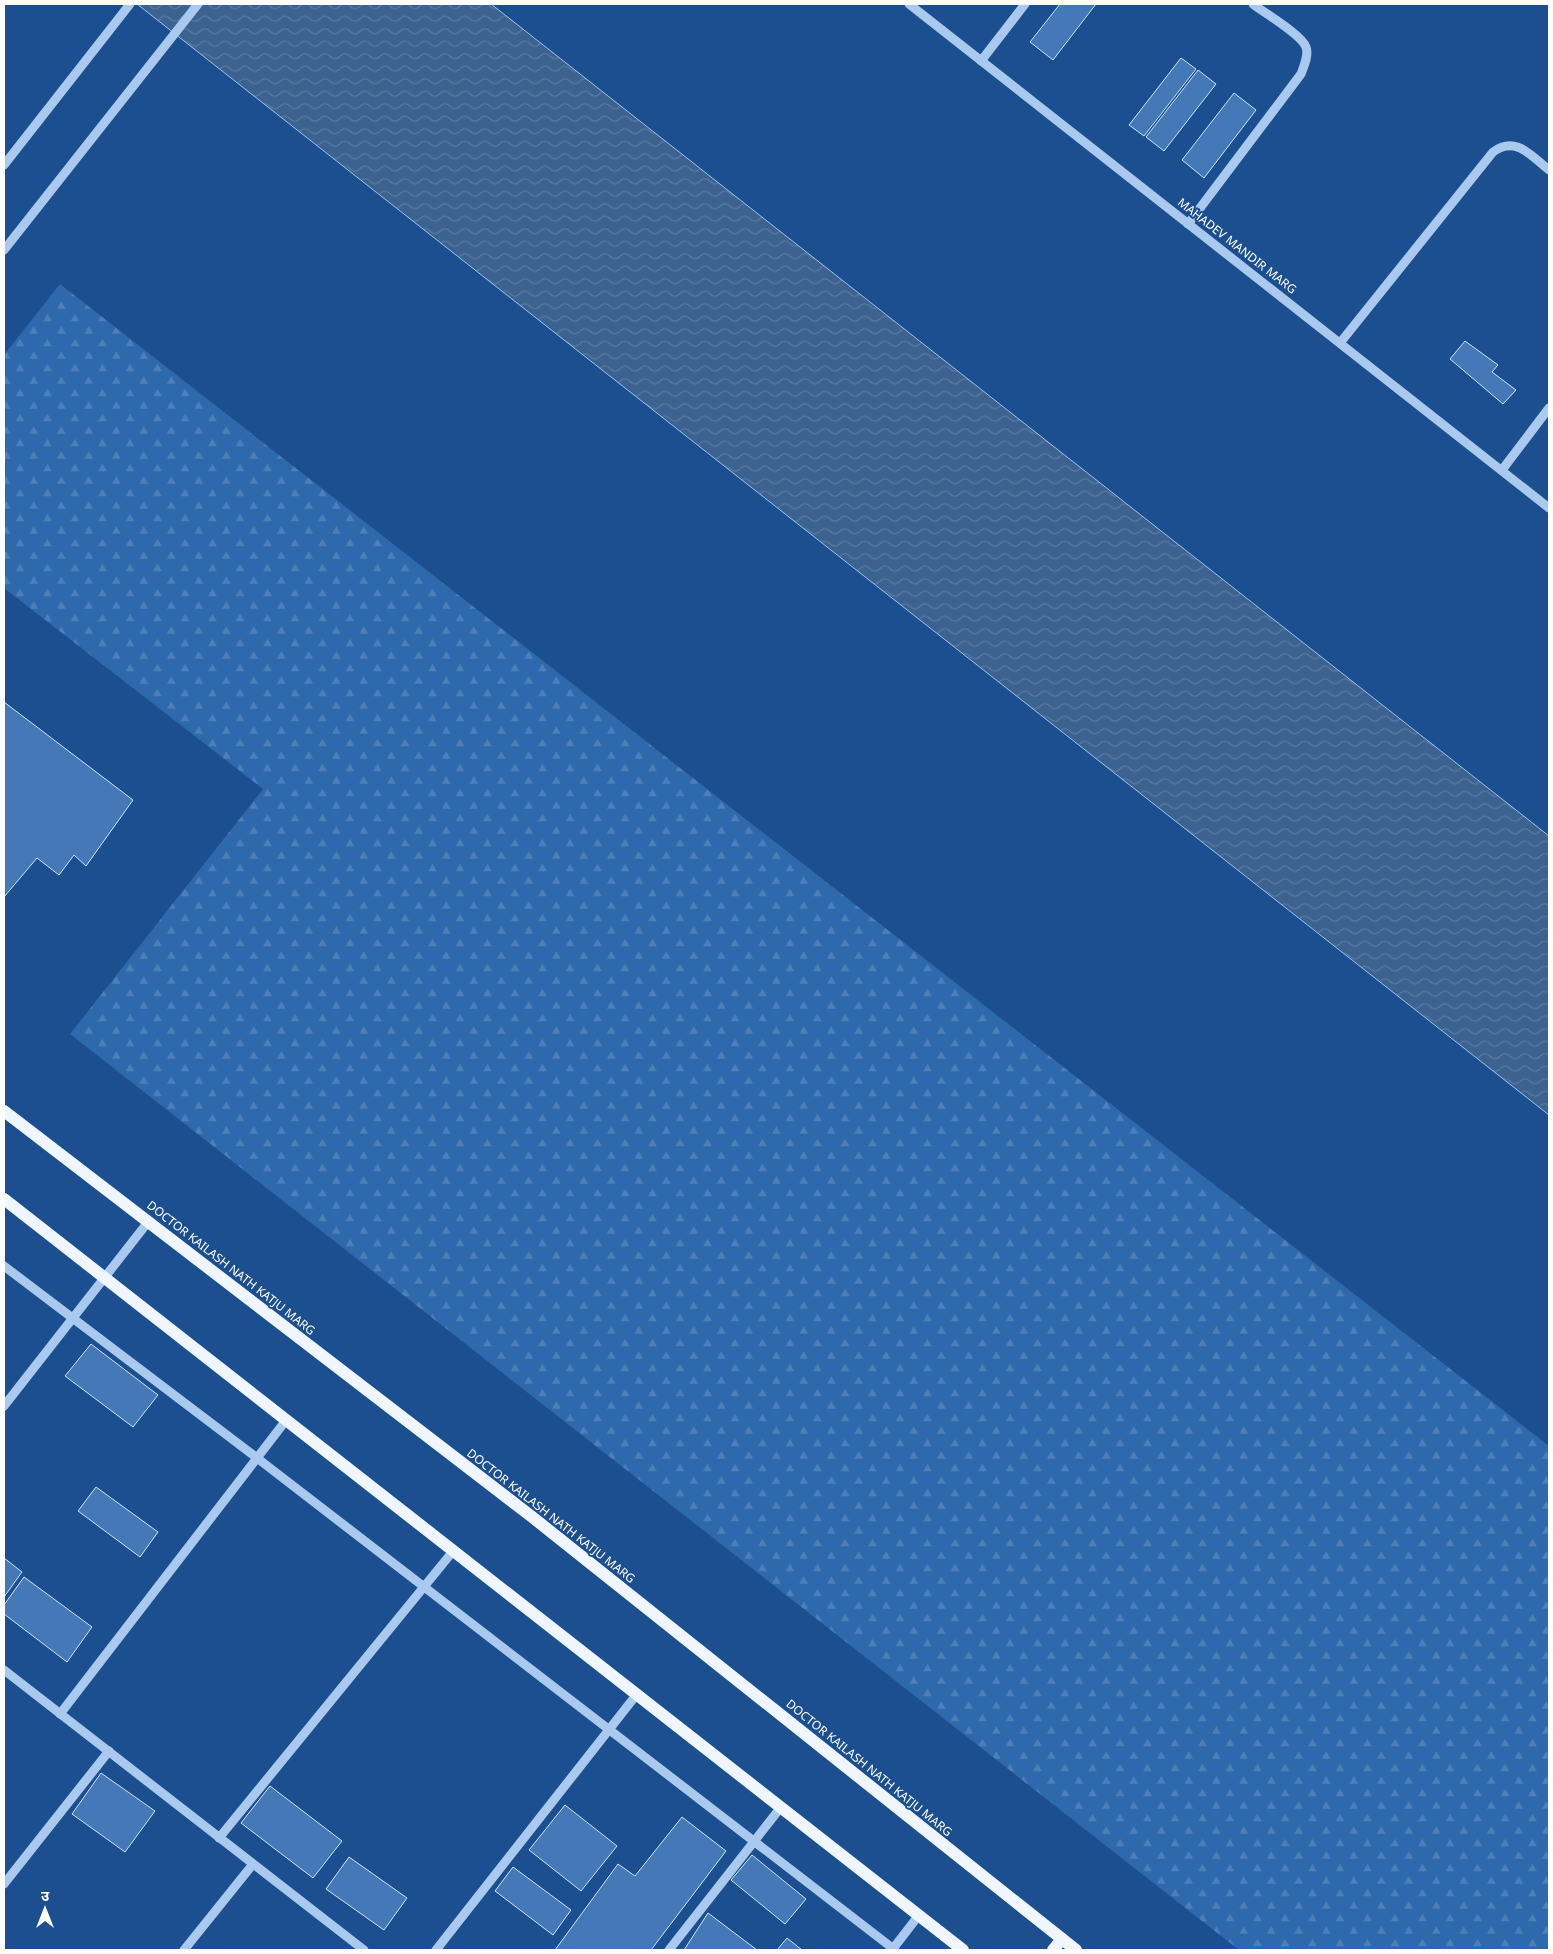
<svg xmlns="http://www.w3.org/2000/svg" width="1553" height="1954" font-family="'Noto Sans','Noto Sans Devanagari',sans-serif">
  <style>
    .forest { fill: url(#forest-firs) }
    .water { fill: url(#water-waves); stroke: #9cc4f0 }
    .building { fill: #4478b7; stroke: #cfe3fa }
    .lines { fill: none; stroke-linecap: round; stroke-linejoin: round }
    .minor { stroke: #a9c9ee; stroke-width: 9 }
    .major { stroke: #f0f6ff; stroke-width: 12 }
    .labels { text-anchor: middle; stroke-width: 4; stroke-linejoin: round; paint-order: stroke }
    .street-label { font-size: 12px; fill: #fff; stroke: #1b4f8f }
  </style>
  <defs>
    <pattern id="forest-firs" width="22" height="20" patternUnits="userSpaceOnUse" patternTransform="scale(1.25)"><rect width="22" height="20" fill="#2e69ad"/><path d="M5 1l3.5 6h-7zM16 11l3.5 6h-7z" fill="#4d80b9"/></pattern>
    <pattern id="water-waves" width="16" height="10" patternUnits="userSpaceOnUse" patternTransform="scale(1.25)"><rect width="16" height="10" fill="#3c6290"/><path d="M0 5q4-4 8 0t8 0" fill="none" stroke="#597aa1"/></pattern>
  </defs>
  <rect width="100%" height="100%" fill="#1b4f8f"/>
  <polygon class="forest" points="60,284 1549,1446 1549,1950 1239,1950 70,1034 263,789 4,588 4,355"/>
  <polygon class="water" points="137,4 491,4 1549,836 1549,1115"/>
  <g class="building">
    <polygon points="1060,4 1096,4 1053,60 1030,42"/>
    <polygon points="1181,58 1196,69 1144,136 1129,125"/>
    <polygon points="1198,70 1216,84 1164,151 1146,137"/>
    <polygon points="1234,93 1256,110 1204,178 1182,160"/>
    <polygon points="1465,341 1498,365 1492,372 1516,390 1503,404 1450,359"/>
    <polygon points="4,702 133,800 86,866 74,855 59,875 37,858 4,897"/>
    <polygon points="91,1344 158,1395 133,1427 65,1376"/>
    <polygon points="96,1487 158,1532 140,1557 78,1511"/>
    <polygon points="4,1558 22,1572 4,1597"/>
    <polygon points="24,1577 92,1627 67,1662 4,1614 4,1605"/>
    <polygon points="101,1773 155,1811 125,1852 72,1814"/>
    <polygon points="270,1786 342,1841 313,1878 241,1823"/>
    <polygon points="565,1805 617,1846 581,1891 529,1850"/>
    <polygon points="682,1817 726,1851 651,1950 555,1950 618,1864 635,1876"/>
    <polygon points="752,1855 806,1899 785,1924 731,1880"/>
    <polygon points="349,1857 407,1898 384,1930 326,1889"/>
    <polygon points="513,1867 571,1910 553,1935 495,1891"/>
    <polygon points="708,1913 757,1950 684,1950"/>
    <polygon points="787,1938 802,1950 777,1950"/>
  </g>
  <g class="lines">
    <g class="minor">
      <polyline points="909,4 1549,508"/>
      <polyline points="981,61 1025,4"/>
      <polyline points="4,165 130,4"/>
      <path d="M1188 224 1301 74C1304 66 1309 55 1306 47 1301 34 1264 13 1253 4"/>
      <polyline points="4,250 198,4"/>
      <path d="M1340 343 1493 152C1516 135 1531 156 1549 170"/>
      <polyline points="1502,470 1549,408"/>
      <polyline points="4,1266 257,1458 895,1950"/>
      <polyline points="4,1406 148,1222"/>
      <polyline points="4,1670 364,1950"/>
      <polyline points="60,1714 287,1419"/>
      <polyline points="219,1838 454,1550"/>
      <polyline points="4,1884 109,1751"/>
      <polyline points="184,1950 253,1864"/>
      <polyline points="436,1950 637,1694"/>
      <polyline points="669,1950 781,1807"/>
      <polyline points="892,1950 919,1915"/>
    </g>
    <g class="major">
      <polyline points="4,1111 531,1516 1076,1950"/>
      <polyline points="4,1199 963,1950"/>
      <polyline points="1053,1950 1062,1939"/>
    </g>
  </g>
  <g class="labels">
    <g class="street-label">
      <text transform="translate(1237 246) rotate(38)" y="4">MAHADEV MANDIR MARG</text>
      <text transform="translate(231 1268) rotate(38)" y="4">DOCTOR KAILASH NATH KATJU MARG</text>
      <text transform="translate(551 1516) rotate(38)" y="4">DOCTOR KAILASH NATH KATJU MARG</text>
      <text transform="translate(869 1768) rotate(39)" y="4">DOCTOR KAILASH NATH KATJU MARG</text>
    </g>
  </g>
  <rect width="1553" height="1954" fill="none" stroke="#ffffff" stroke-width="10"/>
  <g transform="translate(45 1909)" stroke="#1b4f8f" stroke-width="4" paint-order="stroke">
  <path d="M0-4L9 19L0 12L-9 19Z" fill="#ffffff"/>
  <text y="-8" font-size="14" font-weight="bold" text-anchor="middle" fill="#ffffff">उ</text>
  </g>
</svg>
